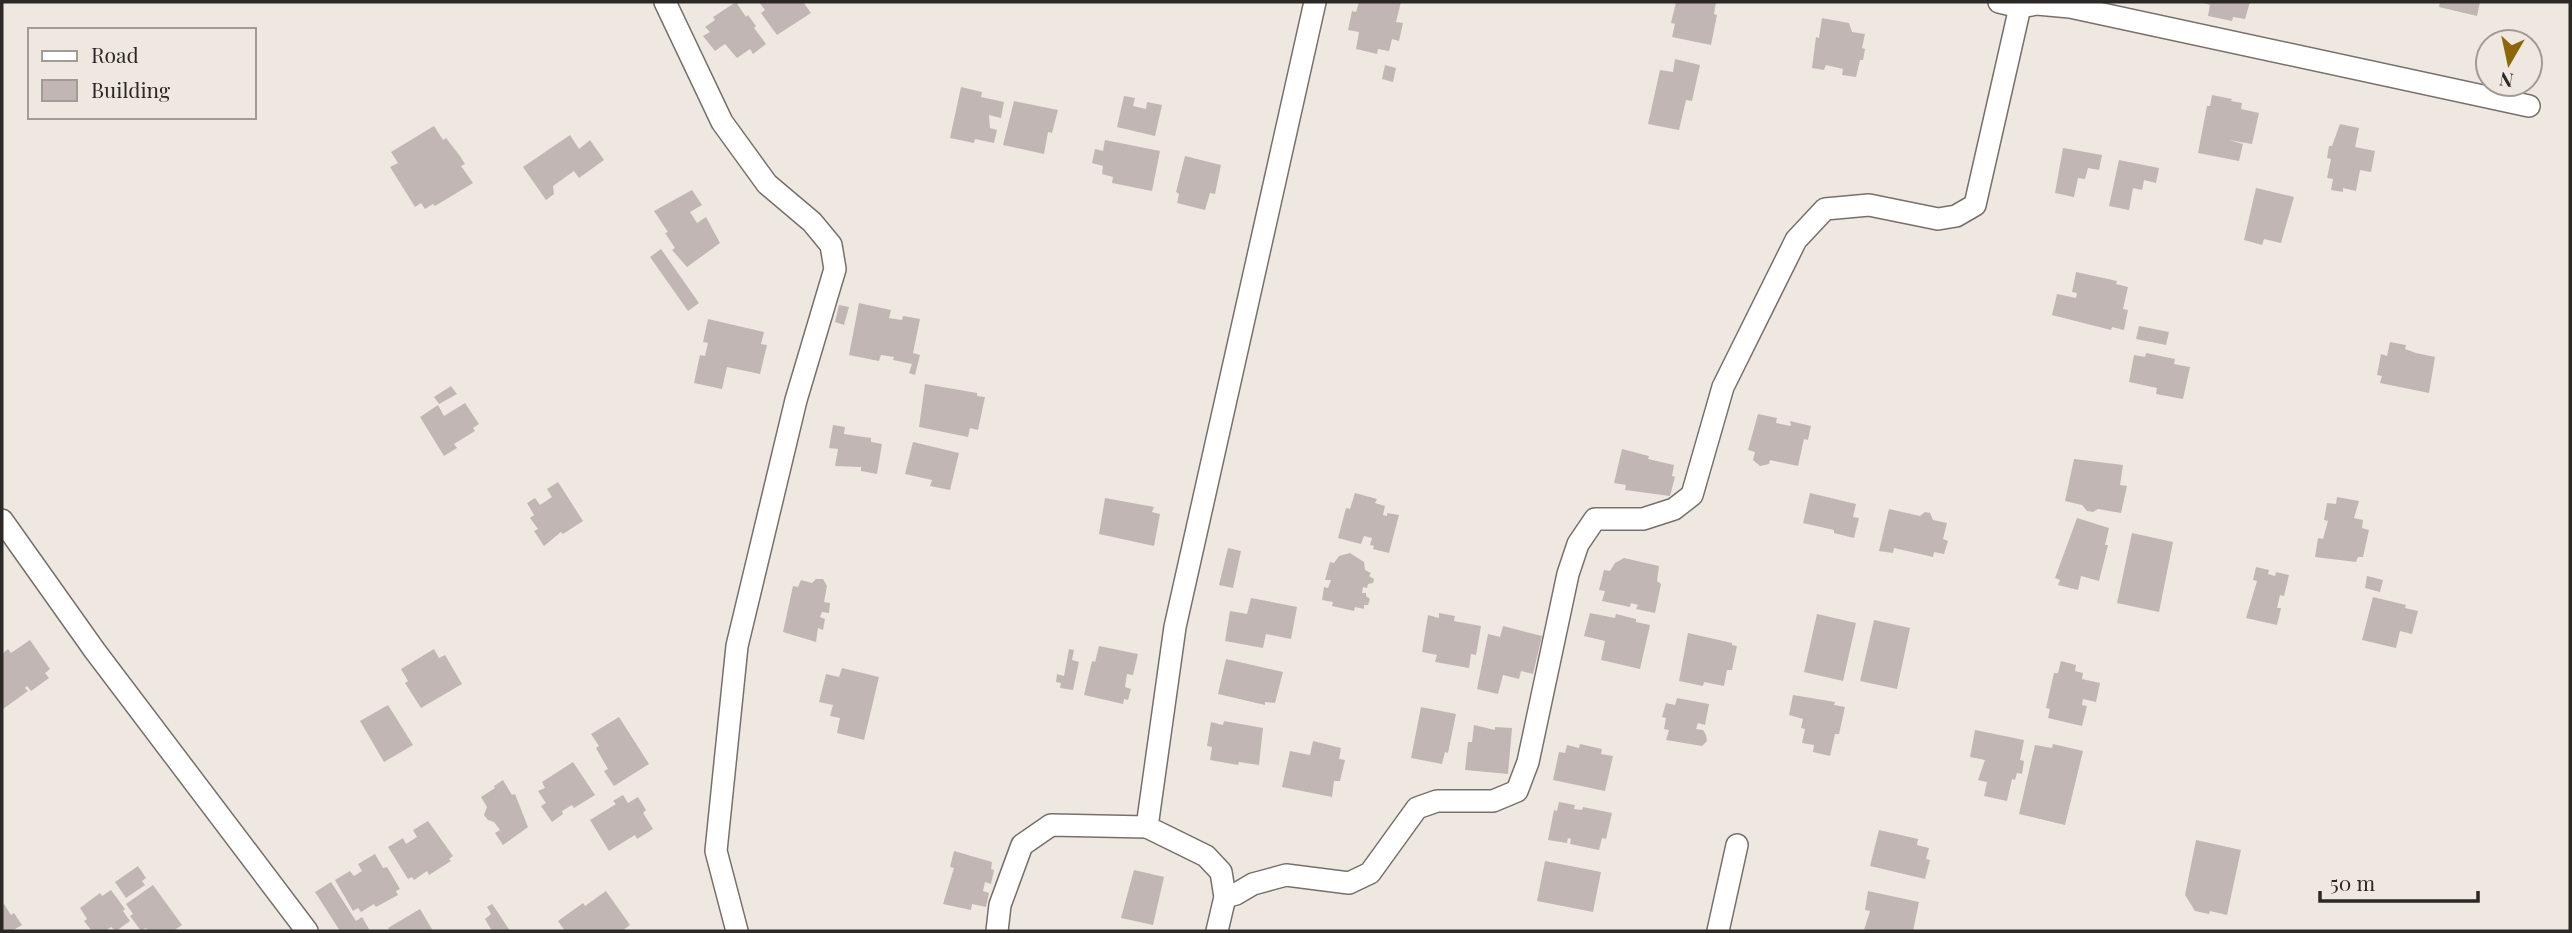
<svg xmlns="http://www.w3.org/2000/svg" width="2572" height="933" font-family="'Playfair Display',serif">
  <style>
    .building { fill: #c1b6b4 }
    .lines { fill: none; stroke-linecap: round; stroke-linejoin: round }
    .minor-casing { stroke: #77706a; stroke-width: 24 }
    .minor { stroke: #fff; stroke-width: 21 }
  </style>
  <rect width="100%" height="100%" fill="#efe8e1"/>
  <g class="building">
    <polygon points="736,2 746,17 748,15 756,26 754,28 766,44 753,54 750,49 737,58 725,44 715,51 703,36 710,32 705,27 715,20 713,17"/>
    <polygon points="759,2 803,2 811,13 777,35 761,13 765,10"/>
    <polygon points="1359,2 1401,2 1396,22 1403,23 1399,41 1392,39 1389,51 1378,49 1377,54 1356,49 1359,32 1348,30 1352,11 1356,12"/>
    <polygon points="1676,2 1716,2 1714,14 1717,15 1711,45 1672,37 1675,24 1671,23"/>
    <polygon points="2201,2 2250,2 2245,19 2233,17 2232,21 2208,16 2210,5"/>
    <polygon points="2440,2 2480,2 2477,16 2439,7"/>
    <polygon points="1822,18 1849,23 1852,32 1865,34 1862,48 1865,49 1863,60 1860,60 1856,77 1842,75 1843,69 1826,65 1824,70 1812,68 1816,37 1819,38"/>
    <polygon points="1675,59 1700,65 1692,101 1686,100 1679,130 1648,124 1660,70 1673,72"/>
    <polygon points="1385,65 1396,68 1393,82 1382,79"/>
    <polygon points="961,87 982,92 981,97 1004,102 1001,118 989,115 990,128 997,130 994,143 975,139 974,143 950,138"/>
    <polygon points="2212,95 2232,99 2231,101 2242,103 2241,109 2259,113 2252,144 2229,140 2243,144 2239,161 2198,153 2207,106 2210,106"/>
    <polygon points="1124,96 1135,98 1133,106 1146,109 1147,102 1162,105 1155,136 1117,127"/>
    <polygon points="1014,101 1058,110 1052,133 1048,132 1044,154 1003,145"/>
    <polygon points="2340,124 2359,128 2355,147 2375,151 2371,172 2360,170 2356,191 2343,188 2343,192 2331,190 2333,179 2327,178 2331,159 2327,158 2329,146 2332,146"/>
    <polygon points="434,126 443,140 446,138 460,156 465,164 461,166 473,183 435,206 433,204 425,209 421,203 415,207 390,167 398,163 391,152"/>
    <polygon points="570,135 579,149 590,140 604,160 579,178 574,171 553,186 554,194 546,200 523,167"/>
    <polygon points="1105,140 1160,151 1152,191 1112,183 1113,177 1102,174 1103,166 1092,163 1095,149 1103,151"/>
    <polygon points="2063,148 2102,155 2099,170 2088,168 2085,179 2078,178 2074,197 2055,193"/>
    <polygon points="1185,156 1221,165 1215,194 1210,193 1205,210 1177,203 1179,194 1176,192"/>
    <polygon points="2119,160 2159,168 2156,183 2144,180 2142,190 2133,188 2129,210 2109,206"/>
    <polygon points="2256,188 2294,197 2281,243 2264,239 2262,245 2244,240"/>
    <polygon points="692,190 702,205 690,212 697,223 706,217 720,243 687,267 672,250 675,248 665,233 668,232 654,211"/>
    <polygon points="661,249 699,303 688,311 650,257"/>
    <polygon points="2076,272 2117,281 2116,284 2128,287 2123,309 2128,310 2124,330 2112,327 2111,330 2052,315 2057,294 2076,298 2077,293 2072,292"/>
    <polygon points="859,303 891,310 889,318 902,320 903,316 920,319 913,353 920,355 915,375 909,373 912,364 893,360 894,357 881,355 879,361 849,355"/>
    <polygon points="839,305 849,307 844,325 835,322"/>
    <polygon points="708,319 764,332 761,344 767,345 760,374 727,367 722,389 694,383 700,355 705,356 708,343 703,342"/>
    <polygon points="2139,326 2169,332 2166,345 2136,339"/>
    <polygon points="2390,342 2406,345 2405,349 2416,353 2435,357 2429,393 2380,383 2382,376 2377,375 2381,354 2387,356"/>
    <polygon points="2146,353 2175,359 2174,364 2190,367 2183,399 2156,394 2157,388 2129,382 2134,355 2145,357"/>
    <polygon points="925,384 977,393 977,396 985,397 978,430 970,428 968,437 919,427"/>
    <polygon points="451,386 457,394 439,404 434,397"/>
    <polygon points="465,403 479,424 473,428 475,431 454,444 457,448 444,456 420,417 438,405 444,416"/>
    <polygon points="1758,414 1777,418 1776,423 1791,426 1790,421 1811,426 1808,440 1804,439 1798,466 1770,460 1769,464 1760,466 1753,460 1755,452 1748,450"/>
    <polygon points="833,425 845,427 844,434 871,438 871,442 882,444 877,474 861,471 861,467 835,466 838,449 829,448"/>
    <polygon points="913,442 959,453 950,490 930,486 932,480 905,474"/>
    <polygon points="1622,449 1649,456 1648,459 1674,465 1672,476 1675,477 1670,496 1625,490 1626,485 1614,483"/>
    <polygon points="2074,459 2123,465 2120,485 2127,486 2121,513 2098,509 2093,512 2087,511 2082,505 2065,501"/>
    <polygon points="558,482 583,521 563,534 561,532 544,546 534,531 538,529 530,518 534,515 527,503 535,498 540,505 552,497 547,489"/>
    <polygon points="1355,493 1377,499 1375,503 1385,506 1383,515 1387,516 1387,513 1399,515 1389,553 1373,549 1374,546 1370,545 1372,538 1364,536 1361,544 1338,538 1346,508 1350,509"/>
    <polygon points="1810,493 1856,504 1853,517 1859,518 1854,538 1834,533 1834,530 1803,523"/>
    <polygon points="2337,497 2359,501 2354,518 2363,520 2362,528 2369,530 2363,557 2358,557 2356,562 2315,557 2318,538 2323,539 2328,521 2324,520 2327,503 2336,504"/>
    <polygon points="1105,498 1154,507 1152,512 1160,514 1154,546 1099,534"/>
    <polygon points="1889,509 1920,516 1925,512 1930,513 1933,520 1947,523 1943,539 1948,541 1944,554 1934,552 1933,557 1894,548 1893,553 1879,551"/>
    <polygon points="2077,518 2109,528 2105,545 2108,545 2099,581 2081,576 2078,590 2058,585 2060,580 2055,578"/>
    <polygon points="2132,533 2173,542 2159,612 2117,603"/>
    <polygon points="1228,548 1241,551 1233,588 1219,585"/>
    <polygon points="1350,553 1364,562 1365,570 1371,573 1369,576 1374,579 1373,583 1368,584 1367,588 1363,587 1362,593 1366,593 1366,596 1370,599 1368,605 1364,605 1364,609 1355,607 1354,611 1332,606 1333,602 1322,600 1324,587 1328,588 1331,580 1325,580 1330,562 1334,563 1339,556"/>
    <polygon points="1624,558 1659,566 1657,581 1661,584 1655,613 1636,609 1638,605 1631,603 1630,607 1602,601 1605,591 1599,590 1604,570 1610,571 1615,563"/>
    <polygon points="2256,567 2269,570 2268,574 2275,576 2276,572 2289,575 2284,596 2280,595 2277,608 2281,608 2277,625 2246,618 2257,581 2253,580"/>
    <polygon points="2367,576 2383,580 2380,592 2365,588"/>
    <polygon points="816,579 823,579 827,586 824,602 830,603 829,613 822,612 820,617 825,619 823,630 818,628 816,642 783,632 793,586 798,587 801,580 812,583"/>
    <polygon points="2373,597 2406,605 2405,608 2418,611 2412,634 2400,631 2396,648 2362,640"/>
    <polygon points="1251,598 1297,607 1291,639 1266,634 1263,648 1225,641 1230,611 1247,614"/>
    <polygon points="1439,613 1455,616 1454,621 1481,626 1476,655 1471,654 1469,668 1435,662 1437,655 1422,652 1428,615 1439,618"/>
    <polygon points="1590,613 1615,618 1616,614 1636,619 1636,622 1650,625 1640,669 1601,660 1605,641 1584,636"/>
    <polygon points="1817,614 1856,623 1843,681 1804,672"/>
    <polygon points="1874,620 1910,628 1897,689 1860,681"/>
    <polygon points="1503,626 1542,636 1533,674 1521,671 1519,679 1503,675 1498,694 1477,689 1488,634 1500,637"/>
    <polygon points="1688,633 1732,643 1732,645 1737,646 1732,670 1727,670 1724,686 1704,682 1703,686 1679,681"/>
    <polygon points="30,640 50,669 45,673 49,678 31,691 27,686 25,688 28,691 3,709 2,654 8,649 11,653"/>
    <polygon points="1099,646 1138,654 1133,675 1127,674 1125,687 1131,689 1128,700 1124,699 1123,704 1084,695 1092,661 1095,662"/>
    <polygon points="434,649 439,658 445,655 462,684 421,708 405,683 408,681 401,669"/>
    <polygon points="1069,649 1074,650 1072,660 1079,662 1073,690 1060,688 1061,683 1056,682 1057,674 1064,676"/>
    <polygon points="1226,659 1283,672 1275,703 1265,702 1265,705 1218,694"/>
    <polygon points="2061,661 2076,665 2075,671 2083,673 2082,679 2100,683 2096,702 2083,699 2082,705 2087,706 2082,726 2048,718 2050,709 2046,708 2054,673 2058,673"/>
    <polygon points="842,668 879,677 864,740 837,733 840,718 830,716 833,705 819,702 826,674 839,677"/>
    <polygon points="1793,695 1835,702 1834,705 1845,707 1839,734 1835,734 1830,756 1813,752 1814,745 1802,743 1805,729 1801,728 1803,719 1789,715"/>
    <polygon points="1677,698 1709,704 1705,725 1698,723 1696,729 1703,730 1706,735 1707,741 1702,746 1666,740 1669,730 1664,729 1666,718 1662,717 1666,703 1675,705"/>
    <polygon points="388,705 413,745 384,762 360,721"/>
    <polygon points="1421,707 1456,714 1448,753 1445,752 1442,764 1411,758"/>
    <polygon points="619,717 649,764 614,786 604,771 608,769 596,748 599,746 591,734"/>
    <polygon points="1224,721 1263,728 1259,765 1239,762 1238,765 1210,760 1212,747 1207,746 1211,722 1223,725"/>
    <polygon points="1474,725 1495,730 1495,727 1512,728 1508,774 1465,770 1468,742 1472,742"/>
    <polygon points="1975,730 2024,740 2020,760 2024,761 2022,774 2017,773 2015,780 2012,779 2007,801 1984,796 1987,782 1978,780 1985,760 1970,757"/>
    <polygon points="1313,741 1341,748 1339,759 1345,760 1340,781 1334,781 1332,797 1282,787 1290,751 1310,755"/>
    <polygon points="1580,744 1602,749 1601,754 1613,756 1605,791 1553,780 1559,752 1565,753 1567,745 1579,748"/>
    <polygon points="2053,744 2083,751 2065,825 2019,814 2035,745 2052,748"/>
    <polygon points="573,762 595,795 574,808 572,805 562,811 563,814 552,822 541,806 546,803 538,791 545,788 542,782"/>
    <polygon points="503,780 512,795 515,794 528,827 503,845 495,833 500,830 494,822 488,820 484,815 487,807 481,797 495,788 494,786"/>
    <polygon points="623,795 628,803 638,797 646,810 643,813 653,829 637,839 635,835 609,851 590,820 616,804 613,801"/>
    <polygon points="1559,802 1575,805 1574,809 1582,810 1583,807 1612,813 1606,839 1602,838 1599,850 1570,844 1571,839 1568,838 1567,843 1548,840 1554,810 1557,811"/>
    <polygon points="428,821 453,856 449,859 451,861 429,875 427,871 414,880 412,877 408,879 388,847 403,838 406,844 417,837 413,830"/>
    <polygon points="1879,830 1918,839 1917,845 1929,848 1926,859 1930,860 1925,879 1870,866"/>
    <polygon points="2196,840 2241,850 2227,915 2210,911 2209,914 2195,911 2185,895"/>
    <polygon points="954,851 992,862 991,869 994,870 991,884 985,882 983,891 989,893 986,907 972,904 971,910 943,904 954,868 950,867"/>
    <polygon points="375,854 383,868 387,867 400,889 396,891 398,895 376,907 374,904 361,912 358,908 353,911 335,880 350,871 354,876 362,871 358,864"/>
    <polygon points="1545,861 1601,872 1593,912 1537,901"/>
    <polygon points="138,866 146,878 142,881 145,885 126,898 115,882"/>
    <polygon points="1134,870 1164,877 1153,925 1121,918"/>
    <polygon points="331,882 356,921 362,917 369,929 365,931 340,931 315,892"/>
    <polygon points="153,885 182,925 173,931 148,931 146,928 141,931 130,916 133,914 126,904"/>
    <polygon points="111,890 125,909 123,911 130,921 116,931 111,927 105,931 92,931 84,921 87,919 80,908 100,893 102,896"/>
    <polygon points="606,891 630,925 622,931 565,931 558,921 583,903 585,906"/>
    <polygon points="1868,891 1919,902 1913,931 1864,930 1870,911 1865,910"/>
    <polygon points="4,904 11,915 14,913 22,925 12,931 2,931 2,906"/>
    <polygon points="492,904 497,911 510,931 492,931 485,919 491,914 487,907"/>
    <polygon points="420,909 433,931 390,931 388,928"/>
  </g>
  <g class="lines">
    <g class="minor-casing">
      <g id="minor">
        <polyline points="665,2 722,122 767,184 812,222 831,245 835,269 796,400 737,646 716,851 737,931"/>
        <polyline points="1999,2 2020,7"/>
        <polyline points="2,520 95,651 307,931"/>
        <polyline points="1225,897 1236,894 1253,884 1286,875 1349,883 1370,873 1417,808 1437,801 1493,801 1517,791 1528,762 1568,574 1578,544 1595,519 1643,519 1674,509 1692,495 1723,387 1796,240 1825,209 1869,205 1938,219 1956,216 1975,205 2020,7 2037,4 2070,7 2529,106"/>
        <polyline points="997,931 1000,905 1022,845 1051,825 1147,827"/>
        <polyline points="1217,931 1225,897 1221,872 1206,856 1147,827 1175,627 1315,2"/>
        <polyline points="1718,931 1737,845"/>
      </g>
    </g>
    <use href="#minor" class="minor"/>
  </g>
  <rect width="2572" height="933" fill="none" stroke="#2b2826" stroke-width="7"/>
  <rect x="28" y="28" width="228" height="91" fill="#efe8e1" stroke="#a19b96" stroke-width="2"/>
  <rect x="42" y="51" width="35" height="10" fill="#ffffff" stroke="#a19b96" stroke-width="2"/>
  <text x="91" y="63" font-size="21" fill="#2b2826">Road</text>
  <rect x="42" y="80" width="35" height="21" fill="#c1b6b4" stroke="#a19b96" stroke-width="2"/>
  <text x="91" y="98" font-size="21" fill="#2b2826">Building</text>
  <g transform="translate(2509 63) rotate(189)"><circle r="33" fill="#efe8e1" stroke="#a19b96" stroke-width="2"/>
  <path d="M0-5L12 26L0 18L-12 26Z" fill="#8d6609"/>
  <text y="-10" font-size="19" font-weight="bold" text-anchor="middle" fill="#2b2826">N</text>
  </g>
  <path d="M2320 891v10h158v-10" fill="none" stroke="#2b2826" stroke-width="3.5"/>
  <text x="2330" y="891" font-size="21" fill="#2b2826" stroke="#efe8e1" stroke-width="5" paint-order="stroke">50 m</text>
</svg>
